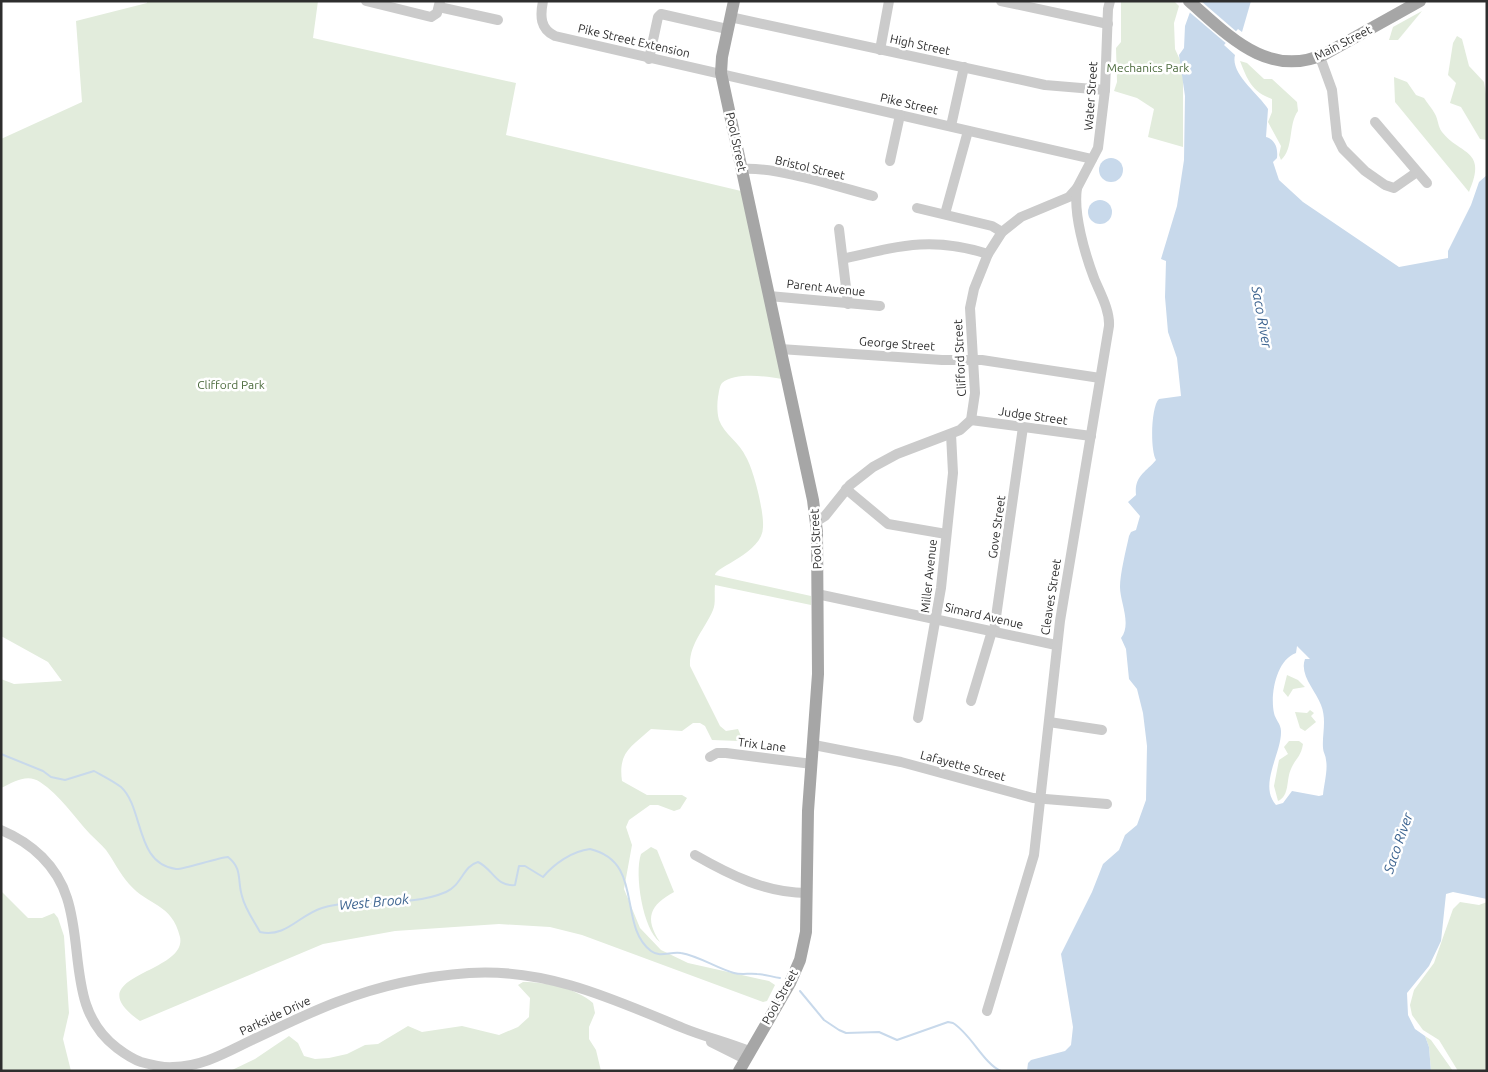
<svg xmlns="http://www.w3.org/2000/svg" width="1488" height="1072" font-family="Ubuntu,sans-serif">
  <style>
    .green { fill: #e2ecdc }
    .water { fill: #c8d9eb; fill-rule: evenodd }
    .pier { fill: #fff }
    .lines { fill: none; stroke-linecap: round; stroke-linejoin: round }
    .stream { stroke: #c8d9eb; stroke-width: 2 }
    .minor { stroke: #cbcbcb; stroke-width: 10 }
    .major { stroke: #a6a6a6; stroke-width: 12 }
    .labels { text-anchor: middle; stroke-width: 5; stroke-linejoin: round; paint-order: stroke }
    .street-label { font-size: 12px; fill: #2e2e2e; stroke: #fff }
    .park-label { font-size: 12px; fill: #4b6a3c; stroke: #fff }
    .water-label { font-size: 14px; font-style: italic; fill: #3d6490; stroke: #fff }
  </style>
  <rect width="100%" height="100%" fill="#fff"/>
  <g class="green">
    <path d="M147 1H318L313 38 516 83 506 135 741 191 782 379C766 376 735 372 722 383 719 387 719 393 718 397 717 404 717 413 719 420 724 434 740 443 746 457 754 471 764 511 763 527 763 553 715 567 715 575L811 596V605L715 585C714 593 716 603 713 610 705 629 689 644 690 666L720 726 726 731 738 729 741 736 739 741 712 740 705 726 700 723H693L682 731 651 729C631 747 618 752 622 781L647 795H682L687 798 680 809 674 811 658 805H650L629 820 626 827 632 845 624 889 640 928 661 950 688 963 769 981 775 985 767 1001 763 1002 582 935 550 927 499 924 395 931 323 944 140 1021C74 975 188 974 180 937 172 903 148 906 129 884 120 874 114 861 106 850 101 844 95 839 90 834 74 817 60 795 40 782 27 773 14 782 1 788V679L14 684 62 681 48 662 1 636V139L82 102 76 21 147 3Z"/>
    <polygon points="1121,1 1174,1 1179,6 1174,23 1175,49 1180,60 1183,79 1183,147 1148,137 1154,109 1137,98 1114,91 1117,82 1116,48 1121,42"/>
    <polygon points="1422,11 1398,40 1389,40 1393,27"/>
    <polygon points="1457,36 1462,39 1469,66 1484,82 1487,100 1487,140 1480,139 1461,107 1450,103 1456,83 1448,75 1453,43"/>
    <path d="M1240 61 1247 63 1264 79H1272L1297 102 1298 111C1288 124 1294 149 1281 160L1279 155 1281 146 1268 122 1272 112V99C1252 92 1247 79 1240 61Z"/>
    <path d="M1394 77 1407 82 1416 95 1424 98C1427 103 1432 108 1435 114 1438 119 1438 127 1442 132 1460 155 1488 149 1469 192L1395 102Z"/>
    <polygon points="1287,675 1298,680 1305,687 1293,689 1288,697 1283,691"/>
    <polygon points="1310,710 1314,713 1311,716 1316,722 1305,731 1300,728 1295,712 1307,713"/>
    <path d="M1289 741H1299L1303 744C1301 757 1295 759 1291 769 1286 779 1290 796 1278 801L1274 786 1279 760 1288 754 1284 747Z"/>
    <path d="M651 847 657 850 674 892C650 905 644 918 660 942 643 930 634 874 641 854Z"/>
    <polygon points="1,891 28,918 42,918 54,913 58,918 64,936 69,1013 63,1039 71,1071 1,1071"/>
    <polygon points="1460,902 1479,905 1487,902 1487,1071 1458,1071 1439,1040 1423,1030 1412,1015 1410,1005 1414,990 1434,963 1453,909"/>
    <path d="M523 982C546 982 576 988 593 1003L595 1013 589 1027V1039L596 1050 601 1071H230L255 1059 289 1036 298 1043 304 1056 315 1059 329 1058 347 1054 365 1045 378 1044 408 1026 422 1032 462 1026 499 1035 518 1027 529 1017 530 998 518 985Z"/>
    <polygon points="1425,1036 1431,1040 1453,1071 1431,1071 1429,1047"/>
  </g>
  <g class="water">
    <path d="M1194 1H1251L1242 32 1238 29 1224 45 1235 55C1230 74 1259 94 1268 109L1266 137C1276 140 1278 149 1277 158L1273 162 1279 180 1303 202 1399 267 1448 258V251L1471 205 1479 182 1487 175V899L1453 892 1446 894 1441 941 1429 966 1407 993 1408 1015 1415 1029 1425 1036 1429 1047 1431 1071H1027L1028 1063 1031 1060 1065 1051 1071 1045 1073 1027 1061 954 1092 892 1103 864 1119 850 1125 835 1137 825 1146 800 1147 746 1143 713 1137 689 1129 679 1126 649 1121 638C1132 624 1120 602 1120 587 1120 574 1126 550 1129 536L1131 532 1136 530 1140 516 1128 502 1136 495C1134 476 1146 472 1156 460 1150 450 1151 406 1159 399L1181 396 1177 358 1168 332 1165 297 1166 261 1161 259 1177 206 1184 160 1185 96 1179 55 1184 48 1185 26ZM1297 646 1310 659H1305C1299 675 1316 691 1321 705 1327 720 1322 734 1323 748 1323 752 1326 756 1326 760 1328 770 1324 784 1323 795L1319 796 1292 791 1283 803 1276 805C1258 785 1282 753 1281 731 1281 724 1275 719 1274 713 1270 695 1276 660 1296 653Z"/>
    <circle cx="1111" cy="170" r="12"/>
    <circle cx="1100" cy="212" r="12"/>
  </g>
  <polygon class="pier" points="1192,1 1201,1 1238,33 1228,45 1187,10"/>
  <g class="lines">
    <g class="stream">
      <path d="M1 754 43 771 51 777 65 780 94 771C103 776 113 781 121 787 144 808 135 864 176 869 183 870 216 858 228 857 243 869 237 880 242 896 245 909 254 921 260 932 286 938 299 915 322 908 362 896 406 909 446 892 462 885 463 866 478 862 493 869 496 887 515 885L519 866H525L543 877C554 864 572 851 590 849 645 862 617 925 651 951 660 958 671 951 681 953 699 956 716 968 734 973 741 975 750 973 757 974 765 974 772 977 780 978"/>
      <path d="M800 991 824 1020 839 1030 846 1033 879 1032 897 1040 948 1022 953 1023C971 1034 984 1064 1001 1071"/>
    </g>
    <g class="minor">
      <polyline points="366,1 431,17 437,13 440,1"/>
      <path d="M543 1C540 16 540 29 555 36L1092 159"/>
      <polyline points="1001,1 1108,24"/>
      <polyline points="439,7 498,20"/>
      <polyline points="730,17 1045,85 1105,90"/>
      <polyline points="880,50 889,1"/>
      <polyline points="1320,57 1332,90 1337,137 1343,149 1365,171 1385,185 1394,188 1417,172"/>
      <polyline points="649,59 658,17 661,14 727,29"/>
      <polyline points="1375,122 1427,183"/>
      <polyline points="951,126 964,67"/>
      <polyline points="890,161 900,115"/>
      <path d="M741 169C776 166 839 187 873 196"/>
      <polyline points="917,208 992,226 1002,232"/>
      <polyline points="945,214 968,131"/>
      <polyline points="839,229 848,304"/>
      <path d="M843 259C899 246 931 236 988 254"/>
      <polyline points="769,296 880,306"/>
      <polyline points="780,349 942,360 982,360 1100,378"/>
      <polyline points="971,420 1091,436"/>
      <polyline points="846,489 888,524 946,534"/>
      <polyline points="817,521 825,516 850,485 873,467 897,454 960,430 971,420 975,393 970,308 974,289 988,254 1002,232 1021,217 1069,197 1077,188 1098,148 1105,90 1108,9 1110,1"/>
      <polyline points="817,594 1056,645"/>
      <polyline points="994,631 1023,427"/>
      <polyline points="971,701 992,631"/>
      <polyline points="918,718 941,588 953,473 951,434"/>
      <polyline points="1049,722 1102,730"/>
      <polyline points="814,745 901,762 1033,798 1107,804"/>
      <polyline points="710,757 717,753 726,753 812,764"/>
      <path d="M1 830C32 843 57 866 67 898 84 950 68 1011 117 1048 125 1054 132 1059 141 1062 152 1065 163 1068 173 1067 202 1067 227 1052 252 1040 280 1027 308 1013 337 1002 379 986 424 976 469 973 547 968 613 999 683 1028 705 1037 727 1042 749 1051"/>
      <path d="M695 855C730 875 766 893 807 893"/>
      <path d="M987 1011 1034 855 1060 621 1109 326C1110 310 1100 293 1094 278 1085 254 1073 214 1077 188"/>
      <polyline points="711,1042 745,1059"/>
    </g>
    <g class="major">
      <polyline points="734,1 722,57 721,73 813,500 817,532 818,674 808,811 806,932 800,960 790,983 739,1071"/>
      <path d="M1189 1C1229 36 1268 79 1325 54L1420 1"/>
    </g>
  </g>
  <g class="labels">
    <g class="street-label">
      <text transform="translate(634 41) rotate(13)" y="4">Pike Street Extension</text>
      <text transform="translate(1343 43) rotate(-27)" y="4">Main Street</text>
      <text transform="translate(920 45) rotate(12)" y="4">High Street</text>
      <text transform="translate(1091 96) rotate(-86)" y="4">Water Street</text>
      <text transform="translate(909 104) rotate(13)" y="4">Pike Street</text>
      <text transform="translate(736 142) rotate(78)" y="4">Pool Street</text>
      <text transform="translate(810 168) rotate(13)" y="4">Bristol Street</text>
      <text transform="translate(826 288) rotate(6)" y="4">Parent Avenue</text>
      <text transform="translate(897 344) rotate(4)" y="4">George Street</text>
      <text transform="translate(960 358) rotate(-93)" y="4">Clifford Street</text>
      <text transform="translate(1033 416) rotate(8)" y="4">Judge Street</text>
      <text transform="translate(997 527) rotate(-82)" y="4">Gove Street</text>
      <text transform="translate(816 539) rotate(-93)" y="4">Pool Street</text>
      <text transform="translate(929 576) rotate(-84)" y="4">Miller Avenue</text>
      <text transform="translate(1051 597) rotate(-81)" y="4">Cleaves Street</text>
      <text transform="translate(984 616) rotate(13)" y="4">Simard Avenue</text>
      <text transform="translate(762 745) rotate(7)" y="4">Trix Lane</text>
      <text transform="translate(963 766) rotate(15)" y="4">Lafayette Street</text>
      <text transform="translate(780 997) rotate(-61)" y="4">Pool Street</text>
      <text transform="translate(275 1016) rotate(-25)" y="4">Parkside Drive</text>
    </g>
    <g class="park-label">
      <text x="1148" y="72">Mechanics Park</text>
      <text x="231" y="389">Clifford Park</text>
    </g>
    <g class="water-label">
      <text transform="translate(1262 317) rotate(80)" y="5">Saco River</text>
      <text transform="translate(1398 843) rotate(-71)" y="5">Saco River</text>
      <text transform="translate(374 902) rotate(-5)" y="5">West Brook</text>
    </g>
  </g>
  <rect width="1488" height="1072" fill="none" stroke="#2e2e2e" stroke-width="5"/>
</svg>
